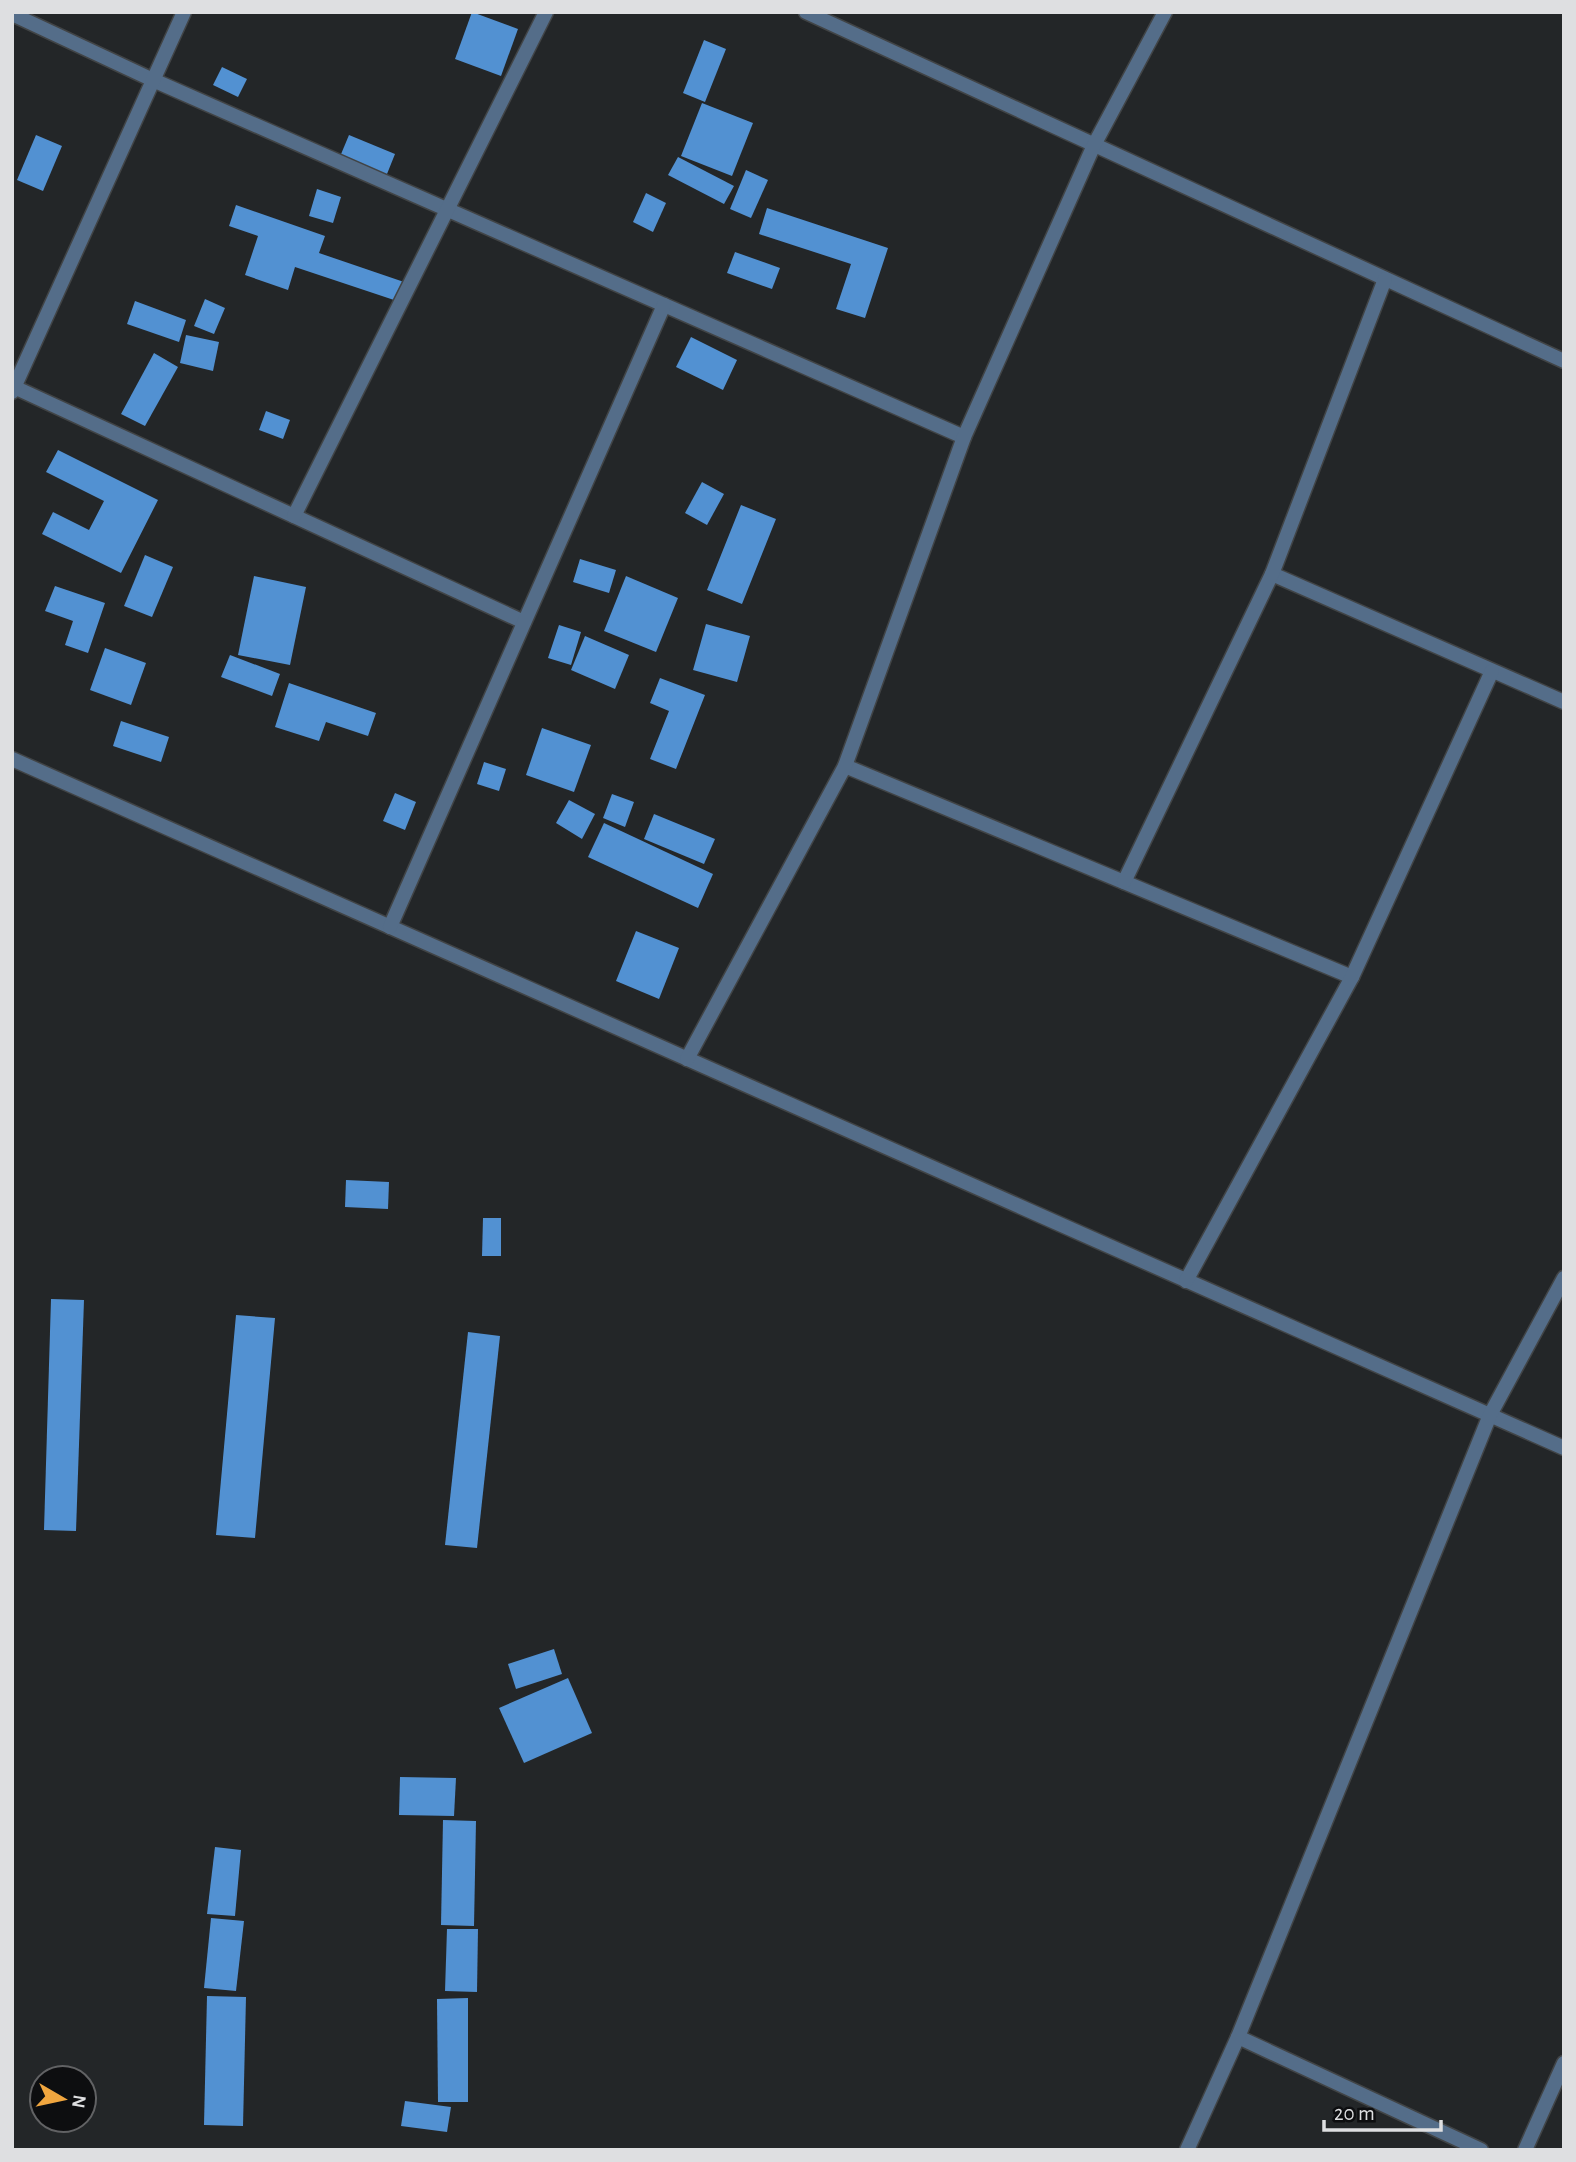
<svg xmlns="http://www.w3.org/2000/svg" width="1576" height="2162" font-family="'Alegreya Sans',sans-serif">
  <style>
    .building { fill: #5291d2 }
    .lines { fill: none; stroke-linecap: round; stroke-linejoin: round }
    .minor-casing { stroke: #414446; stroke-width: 17 }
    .minor { stroke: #546d89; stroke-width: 14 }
  </style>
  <rect width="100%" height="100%" fill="#232628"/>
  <g class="building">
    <polygon points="472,12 518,29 501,76 455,59"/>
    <polygon points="704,40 726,49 705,102 683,93"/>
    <polygon points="222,67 247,79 238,97 213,85"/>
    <polygon points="702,103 753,123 732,176 681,156"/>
    <polygon points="36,135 62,146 43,191 17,180"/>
    <polygon points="349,135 395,154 385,179 339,159"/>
    <polygon points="678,157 734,186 724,204 668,175"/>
    <polygon points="746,170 768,180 751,218 730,209"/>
    <polygon points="317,189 341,197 333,223 309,216"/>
    <polygon points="646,193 666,203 653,232 633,222"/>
    <polygon points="236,205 325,236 319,253 404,282 397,301 295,267 288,290 245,275 258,236 229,226"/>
    <polygon points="767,208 888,248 865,318 836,309 851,264 759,234"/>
    <polygon points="735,252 780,268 772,289 727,273"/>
    <polygon points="205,299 225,308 214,334 194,326"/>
    <polygon points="135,301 186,320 179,342 127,324"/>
    <polygon points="186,335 219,342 213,371 180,363"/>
    <polygon points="691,337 737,360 723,390 676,367"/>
    <polygon points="154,353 178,367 145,426 121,414"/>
    <polygon points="266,411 290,420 283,439 259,430"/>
    <polygon points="58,450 158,500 121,573 42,534 53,512 89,530 104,501 46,472"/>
    <polygon points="702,482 724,494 707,525 685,513"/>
    <polygon points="741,505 776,519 742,604 707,590"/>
    <polygon points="145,555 173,567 152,617 124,606"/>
    <polygon points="580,559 616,570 609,593 573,582"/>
    <polygon points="254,576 306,587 290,665 238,655"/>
    <polygon points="626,576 678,598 656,652 604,631"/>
    <polygon points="55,586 105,603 88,653 65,645 73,621 45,611"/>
    <polygon points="706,624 750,636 737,682 693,670"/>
    <polygon points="559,625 581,632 571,665 548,658"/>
    <polygon points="585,636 629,655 615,689 571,670"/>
    <polygon points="105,648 146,663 131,705 90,690"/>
    <polygon points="230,655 280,674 272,696 221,677"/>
    <polygon points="660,678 705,695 676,769 650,759 669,711 650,703"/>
    <polygon points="289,683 376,713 368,736 326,722 319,741 275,727"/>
    <polygon points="121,721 169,737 161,762 113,746"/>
    <polygon points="542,728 591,745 574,792 526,775"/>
    <polygon points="484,762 506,769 499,791 477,784"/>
    <polygon points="395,793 416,802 405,830 383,821"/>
    <polygon points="612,794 634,802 625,827 603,818"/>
    <polygon points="569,800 595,814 582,839 556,823"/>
    <polygon points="654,814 715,839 704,864 644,839"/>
    <polygon points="604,823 713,874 698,908 588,857"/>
    <polygon points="636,931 679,948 659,999 616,981"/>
    <polygon points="346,1180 389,1182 388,1209 345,1207"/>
    <polygon points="483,1218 501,1218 501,1256 482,1256"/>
    <polygon points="51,1299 84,1300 76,1531 44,1530"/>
    <polygon points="236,1315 275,1318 255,1538 216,1535"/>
    <polygon points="468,1332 500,1336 477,1548 445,1545"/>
    <polygon points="554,1649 562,1674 516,1689 508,1664"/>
    <polygon points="568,1678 592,1733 524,1763 499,1708"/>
    <polygon points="400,1777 456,1778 454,1816 399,1815"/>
    <polygon points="443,1820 476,1821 474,1926 441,1925"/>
    <polygon points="215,1847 241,1850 235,1916 207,1914"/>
    <polygon points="211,1918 244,1921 236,1991 204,1988"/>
    <polygon points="447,1929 478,1929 477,1992 445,1991"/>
    <polygon points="207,1996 246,1997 243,2126 204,2125"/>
    <polygon points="468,1998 468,2102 438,2102 437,1999"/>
    <polygon points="405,2101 451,2107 447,2132 401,2126"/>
  </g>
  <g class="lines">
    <g class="minor-casing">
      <g id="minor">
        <polyline points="806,12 1564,361"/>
        <polyline points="12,14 153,80 964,437"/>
        <polyline points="14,387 524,622"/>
        <polyline points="12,392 184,12"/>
        <polyline points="294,516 546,12"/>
        <polyline points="1272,574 1564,702"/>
        <polyline points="12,759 1564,1448"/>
        <polyline points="845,766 1352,977"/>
        <polyline points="1124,882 1272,574 1385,279"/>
        <polyline points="390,927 664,305"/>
        <polyline points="687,1059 845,766 964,437 1094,145 1165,12"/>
        <polyline points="1186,1281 1352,977 1492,671"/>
        <polyline points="1238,2037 1481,2150"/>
        <polyline points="1187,2150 1238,2037 1490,1415 1564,1278"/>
        <polyline points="1525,2150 1564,2063"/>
      </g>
    </g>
    <use href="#minor" class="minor"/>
  </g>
  <rect width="1576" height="2162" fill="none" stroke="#dedfe1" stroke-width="28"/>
  <g transform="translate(63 2099) rotate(99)"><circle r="33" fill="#0d0e10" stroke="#616264" stroke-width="2"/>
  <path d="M0-5L12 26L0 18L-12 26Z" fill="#f0a63f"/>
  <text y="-10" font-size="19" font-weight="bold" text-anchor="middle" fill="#dedfe1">N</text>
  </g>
  <path d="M1324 2120v10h117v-10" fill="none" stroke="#dedfe1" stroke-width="3.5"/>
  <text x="1334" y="2120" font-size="21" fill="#dedfe1" stroke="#0d0e10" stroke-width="5" paint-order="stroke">20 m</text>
</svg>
